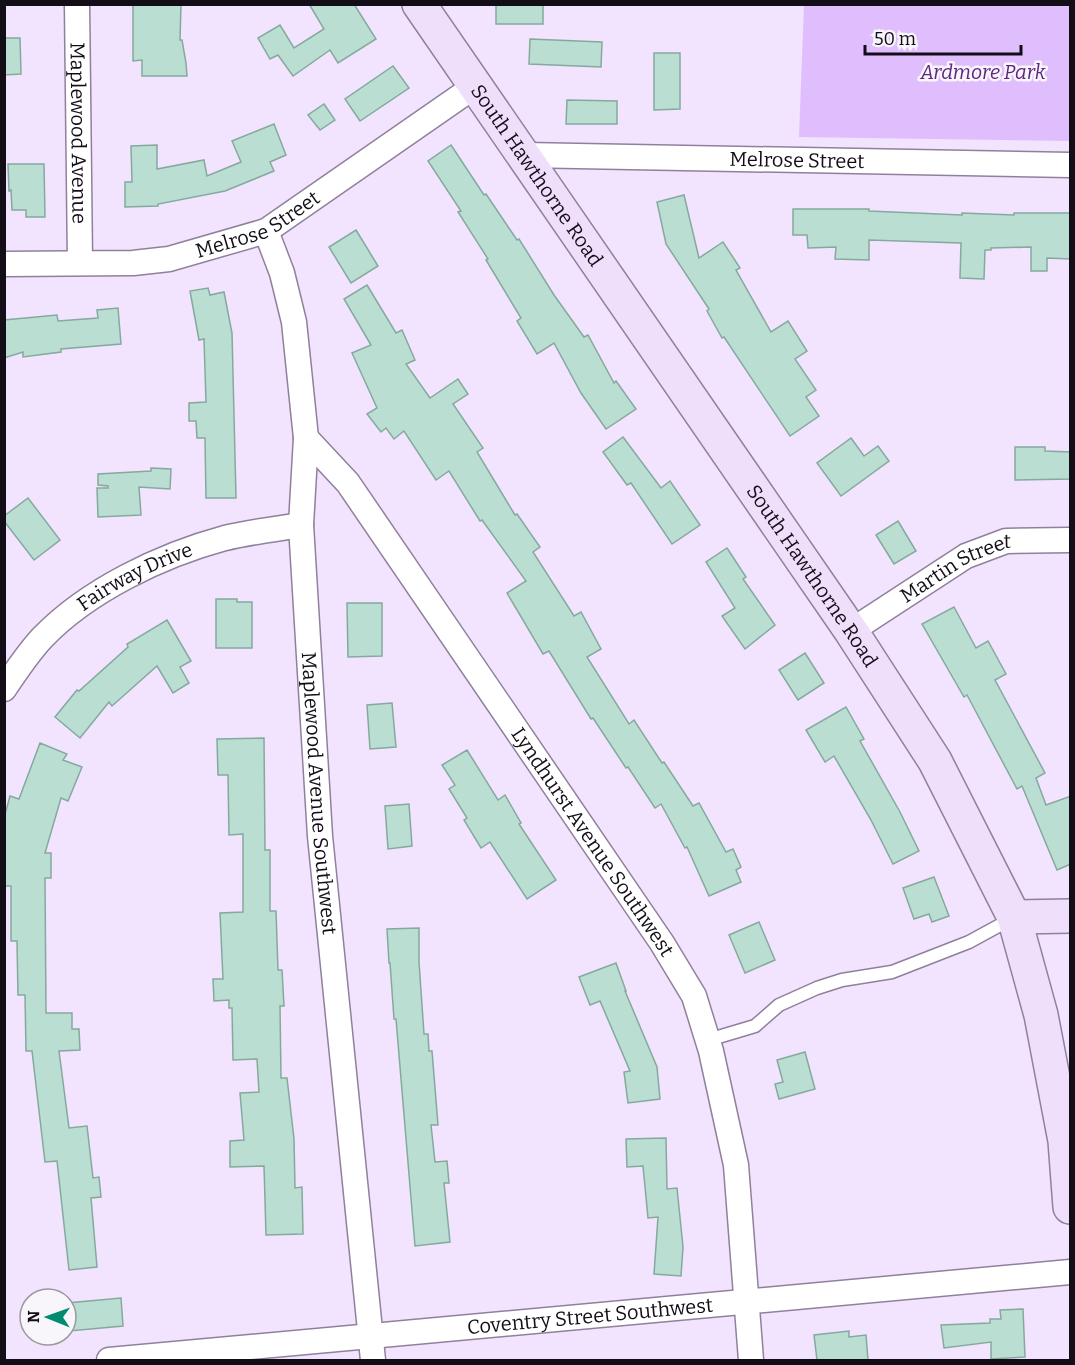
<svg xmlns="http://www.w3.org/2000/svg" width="1075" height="1365" font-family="Bitter,serif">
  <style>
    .green { fill: #e0befd }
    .building { fill: #baded2; stroke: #86a99e; stroke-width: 1.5 }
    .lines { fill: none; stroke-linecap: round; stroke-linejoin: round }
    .lane-casing { stroke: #8f819b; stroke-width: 15 }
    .street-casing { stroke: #8f819b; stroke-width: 27 }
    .secondary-casing { stroke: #8f819b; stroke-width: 36 }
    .lane { stroke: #fff; stroke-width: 12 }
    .street { stroke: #fff; stroke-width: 24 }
    .secondary { stroke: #efdffb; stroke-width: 33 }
    .labels { text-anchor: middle; stroke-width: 5; stroke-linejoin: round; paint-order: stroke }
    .park-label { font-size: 20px; font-style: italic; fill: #5f2583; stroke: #f8f5fb }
    .street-label { font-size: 20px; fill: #130d17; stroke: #f8f5fb }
  </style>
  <rect width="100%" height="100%" fill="#f2e3ff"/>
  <polygon class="green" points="804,5 1070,5 1070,141 799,137"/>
  <g class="building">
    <polygon points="133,4 181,4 180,40 182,40 186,63 187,76 142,76 142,60 133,61"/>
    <polygon points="309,4 354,4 376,39 338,63 330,50 293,76 278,55 270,59 258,38 280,25 294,48 324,29"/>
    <rect x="496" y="4" width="47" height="20"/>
    <polygon points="4,38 20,38 21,74 4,75"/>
    <polygon points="530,39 602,42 601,67 529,64"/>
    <polygon points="654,53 680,53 680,109 654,110"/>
    <polygon points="393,66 409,88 360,121 345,99"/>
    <polygon points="567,100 617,101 617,124 566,124"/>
    <polygon points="324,104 335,120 320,130 308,115"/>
    <polygon points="274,124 286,155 270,162 274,171 225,191 158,204 158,206 125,207 125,182 132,182 131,146 157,145 157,169 204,160 207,176 241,162 232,141"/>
    <polygon points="451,145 484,195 486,194 517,240 519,239 554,295 584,337 588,335 614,383 616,381 636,409 606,429 581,393 554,343 537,354 517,321 521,318 486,260 488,259 458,212 461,211 428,161"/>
    <polygon points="8,164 44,164 45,217 26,217 26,210 12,210 11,190 9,191"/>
    <polygon points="684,195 699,258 723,242 740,268 736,270 771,332 788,321 807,351 795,359 816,390 806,397 819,416 790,436 724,337 722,338 707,311 709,309 666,244 657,202"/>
    <polygon points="793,209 869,209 869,211 962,215 962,213 1014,215 1014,213 1071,213 1071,259 1047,258 1047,271 1031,271 1031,247 991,248 991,250 985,250 984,279 960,278 961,243 869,240 869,260 835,259 836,247 808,248 807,235 793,235"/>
    <polygon points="356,230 378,266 351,283 329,247"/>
    <polygon points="367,285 396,333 402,330 415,360 406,364 430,398 458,379 468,394 453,404 483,448 477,452 515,515 517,514 540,547 533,552 574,616 581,612 601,649 587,657 629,724 634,720 662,763 664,762 693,806 699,803 726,852 733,849 741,867 736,870 741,882 709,896 687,847 685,848 661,804 655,808 628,767 626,768 593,718 591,719 549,651 543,654 507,593 526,581 482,520 480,521 449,471 436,480 404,431 394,439 386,428 381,432 367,414 377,408 352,353 371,345 344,299"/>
    <polygon points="208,288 210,295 224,292 232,333 236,498 206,498 205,438 197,438 196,421 189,421 189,403 206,402 204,339 199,340 190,291"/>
    <polygon points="118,308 121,344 61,349 61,352 23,357 23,352 4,358 4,320 57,315 58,321 98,318 97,310"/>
    <polygon points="623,437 661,488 670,481 700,525 672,544 631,483 627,485 603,452"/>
    <polygon points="851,438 864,456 878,446 889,461 841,496 817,463"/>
    <polygon points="1015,447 1045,447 1045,451 1071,452 1071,479 1015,480"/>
    <polygon points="151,468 171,469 170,489 139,487 141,515 98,517 97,488 108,488 108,486 98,485 98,474 151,471"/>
    <polygon points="28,498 60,540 34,560 4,521 4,516"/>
    <polygon points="898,521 916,551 894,564 876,535"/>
    <polygon points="727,548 746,577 743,579 775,625 745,649 722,616 735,608 706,562"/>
    <polygon points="216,599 237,599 237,602 252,602 252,648 216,648"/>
    <polygon points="347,603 382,603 382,656 348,657"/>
    <polygon points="954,607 976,648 988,641 1006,674 995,680 1045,773 1036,778 1046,805 1071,796 1071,864 1057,870 1022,786 1017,789 967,695 964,697 922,624"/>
    <polygon points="167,620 191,661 180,667 189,683 173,693 157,666 112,706 109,702 80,738 55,717 77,690 79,691 128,647 127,644"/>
    <polygon points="805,653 824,683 798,700 779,670"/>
    <polygon points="392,703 396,747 370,749 367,705"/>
    <polygon points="846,707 864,739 860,741 900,812 919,851 893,864 871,820 834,756 825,762 806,730"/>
    <polygon points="264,738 265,850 270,850 270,911 276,911 278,970 282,970 284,1006 280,1006 281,1078 287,1078 294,1139 295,1188 302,1187 303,1234 266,1235 264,1166 230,1167 230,1141 244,1140 240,1093 259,1092 257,1059 233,1060 232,1008 229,1008 229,1000 214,1001 213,979 223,979 220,913 243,912 243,834 229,835 228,775 218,775 217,739"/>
    <polygon points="40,743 67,754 63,760 82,767 68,801 61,798 45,853 51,853 51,878 45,878 46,1013 72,1013 72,1029 79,1029 80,1050 59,1051 69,1128 87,1126 93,1178 99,1177 101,1197 91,1198 97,1267 69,1270 57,1161 45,1162 32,1051 26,1051 25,995 18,995 17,941 11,941 11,886 4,886 4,818 10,796 19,799"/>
    <polygon points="467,750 498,800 505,795 521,823 519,824 556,880 527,899 490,842 481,848 464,820 467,818 449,789 455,785 442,765"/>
    <polygon points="409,804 412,846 388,849 385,806"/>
    <polygon points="934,877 949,916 932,922 929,914 914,919 903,888"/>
    <polygon points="759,922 775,960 745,973 729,935"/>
    <polygon points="419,928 419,962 424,1034 428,1034 429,1051 432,1051 438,1125 431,1125 435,1162 447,1161 449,1183 444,1183 450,1242 415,1246 396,1019 394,1019 390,963 389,963 387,929"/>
    <polygon points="616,963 626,991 625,991 657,1067 660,1099 628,1103 624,1072 630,1071 600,1001 590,1005 579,977"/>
    <polygon points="805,1052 815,1089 779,1099 775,1084 783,1082 777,1060"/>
    <polygon points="666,1138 667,1189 677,1188 683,1247 681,1276 654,1274 658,1217 648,1218 643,1166 627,1167 626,1139"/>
    <polygon points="121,1298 123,1326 69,1331 67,1303"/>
    <polygon points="1023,1309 1025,1357 991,1359 991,1342 944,1348 941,1325 990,1323 990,1319 1001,1319 1000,1310"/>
    <polygon points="849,1331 849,1337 866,1335 868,1360 817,1360 814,1335"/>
  </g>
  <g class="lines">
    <g class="lane-casing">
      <polyline id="lane" points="708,1040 755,1026 779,1005 817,988 842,980 892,972 969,942 1013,918"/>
    </g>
    <g class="street-casing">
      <g id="street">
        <path id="s1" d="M77 4 80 263"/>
        <path id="s2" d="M524 155 1070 165"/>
        <path id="s3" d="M266 231 282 273 294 322 306 438 301 525 320 836 373 1360"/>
        <path id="s4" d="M4 264 133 263 169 259 266 231 475 86"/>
        <path id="s5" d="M306 438 348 483 662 943 694 996 711 1051 736 1165 751 1360"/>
        <path id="s6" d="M851 631 966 556 1006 541 1070 540"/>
        <path id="s7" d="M4 689C16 671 28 653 42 638 88 590 162 555 225 538 250 532 276 529 301 525"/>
        <path id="s8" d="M109 1360 1070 1272"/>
      </g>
    </g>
    <g class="secondary-casing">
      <g id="secondary">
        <path id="s9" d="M419 4 851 631 935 761 1014 917 1041 1015 1065 1141 1070 1207"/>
        <polyline points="1014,917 1070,916"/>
      </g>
    </g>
    <use href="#lane" class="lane"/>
    <use href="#street" class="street"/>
    <use href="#secondary" class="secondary"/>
  </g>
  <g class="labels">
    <g class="park-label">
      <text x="983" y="79">Ardmore Park</text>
    </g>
    <g class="street-label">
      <text dy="7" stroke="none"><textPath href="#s1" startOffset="129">Maplewood Avenue</textPath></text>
      <text dy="7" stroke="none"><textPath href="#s2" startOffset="273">Melrose Street</textPath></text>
      <text dy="7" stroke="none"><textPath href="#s9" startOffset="208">South Hawthorne Road</textPath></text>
      <text dy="7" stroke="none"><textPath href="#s4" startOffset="261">Melrose Street</textPath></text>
      <text dy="7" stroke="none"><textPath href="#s6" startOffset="123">Martin Street</textPath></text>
      <text dy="7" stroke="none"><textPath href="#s9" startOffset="694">South Hawthorne Road</textPath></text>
      <text dy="7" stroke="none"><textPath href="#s7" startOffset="176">Fairway Drive</textPath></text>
      <text dy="7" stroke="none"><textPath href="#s3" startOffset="568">Maplewood Avenue Southwest</textPath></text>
      <text dy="7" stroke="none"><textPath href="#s5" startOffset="496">Lyndhurst Avenue Southwest</textPath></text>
      <text dy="7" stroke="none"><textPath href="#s8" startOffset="483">Coventry Street Southwest</textPath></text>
    </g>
  </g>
  <rect width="1075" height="1365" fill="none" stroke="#130d17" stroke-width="12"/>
  <g transform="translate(48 1317) rotate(271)"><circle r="28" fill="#f8f5fb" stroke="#9c98a0" stroke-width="1.5"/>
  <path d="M0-4.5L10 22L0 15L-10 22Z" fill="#018b72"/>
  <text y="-9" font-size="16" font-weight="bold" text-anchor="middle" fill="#130d17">N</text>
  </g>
  <path d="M865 45v9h156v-9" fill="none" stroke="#130d17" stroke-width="3"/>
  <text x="874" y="45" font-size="18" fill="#130d17" stroke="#f8f5fb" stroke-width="4.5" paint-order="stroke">50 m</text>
</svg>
